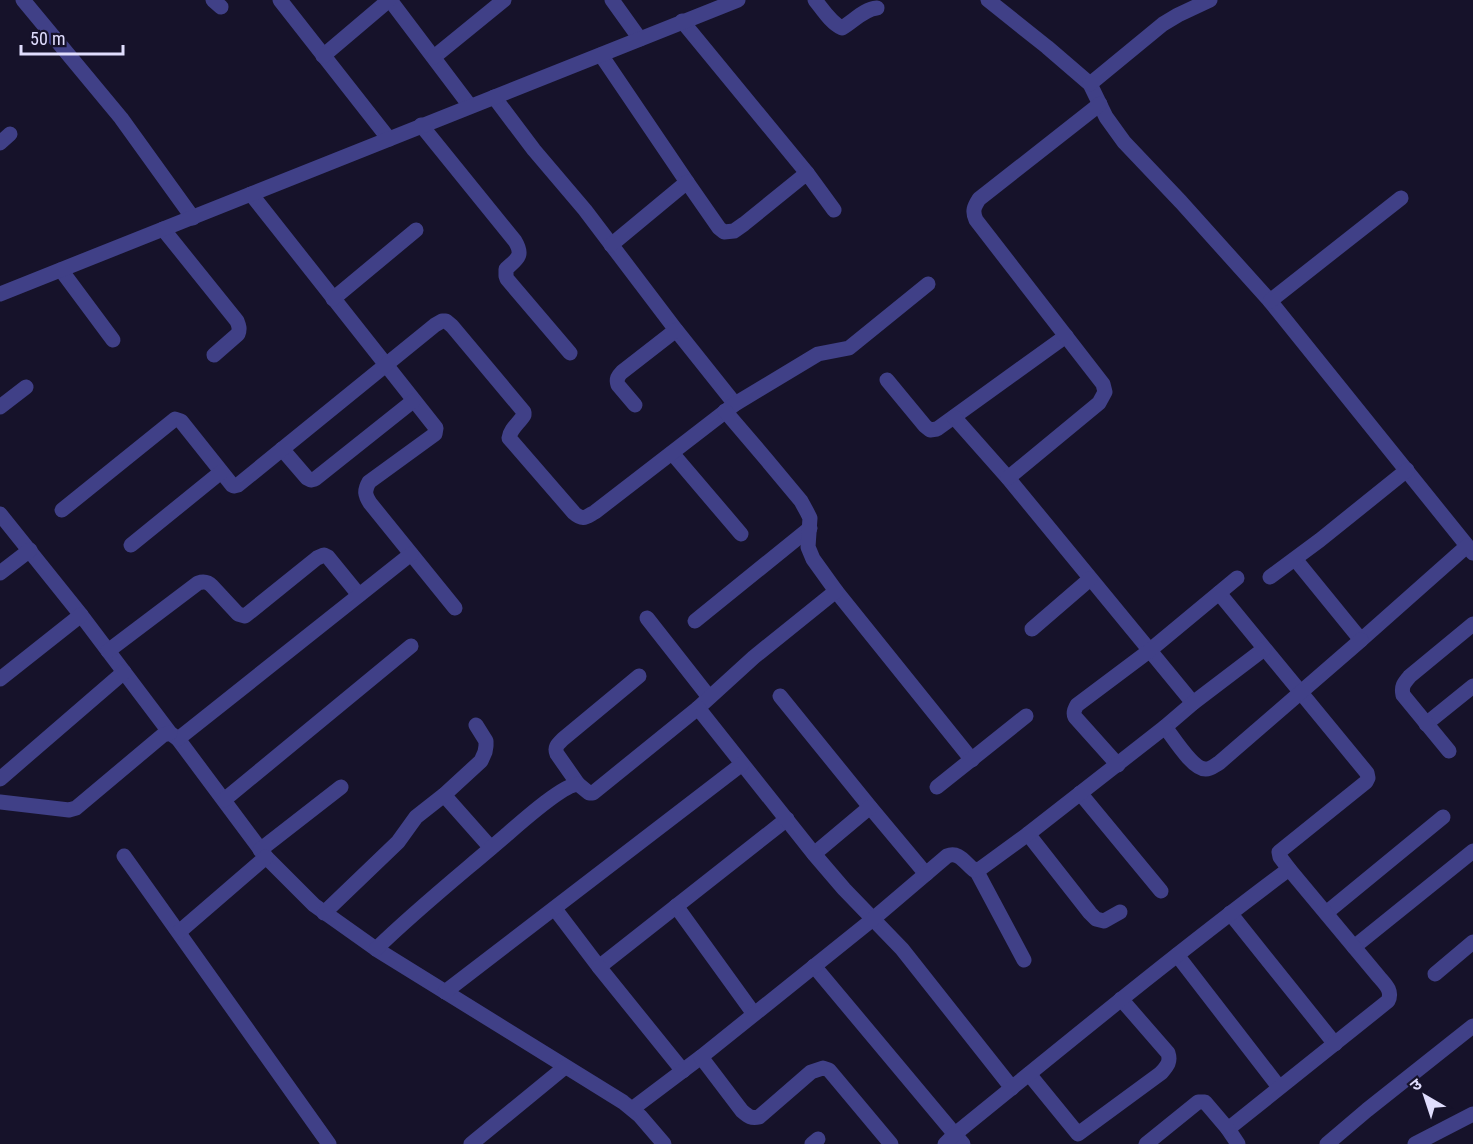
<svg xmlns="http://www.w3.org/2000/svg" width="1473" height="1144" font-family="'Roboto Condensed','Noto Sans Devanagari',sans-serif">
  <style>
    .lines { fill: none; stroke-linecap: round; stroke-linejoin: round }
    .minor { stroke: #404087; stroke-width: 15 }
  </style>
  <rect width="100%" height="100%" fill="#16122a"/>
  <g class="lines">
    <g class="minor">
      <polyline points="23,0 121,118 193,218"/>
      <polyline points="213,0 221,7"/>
      <polyline points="280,0 389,139"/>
      <polyline points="390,0 470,106"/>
      <polyline points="612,0 640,39"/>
      <path d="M815 0C823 10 831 23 842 28 854 21 864 9 877 8"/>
      <polyline points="988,0 1047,47 1090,84 1106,117 1124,142 1181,202 1270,301 1473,553"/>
      <polyline points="682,21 807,173"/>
      <polyline points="601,55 687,182"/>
      <polyline points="323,56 389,0"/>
      <polyline points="434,57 504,0"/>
      <polyline points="1090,84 1163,24 1178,15 1210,0"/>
      <polyline points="494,97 534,150 585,210 676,330 735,404"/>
      <path d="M421 125 515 241C524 256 517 259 506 269V276L507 279 570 353"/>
      <polyline points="0,143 10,134"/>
      <path d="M251 194 436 428 435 434 369 482C364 491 365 495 370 503L455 608"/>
      <path d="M163 229 237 321C239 326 240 329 238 334L214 355"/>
      <polyline points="611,245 687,182 719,228 724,232 734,231 744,224 807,173 834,210"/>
      <polyline points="61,270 113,340"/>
      <polyline points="0,294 738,0"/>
      <polyline points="333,299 416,230"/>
      <polyline points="1270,301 1401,198"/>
      <polyline points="887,380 925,426 930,430 937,429 1066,336"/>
      <path d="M635 405 618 385C616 379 618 376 622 372L676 330"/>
      <polyline points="0,407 26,387"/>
      <polyline points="954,417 1008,478 1193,703"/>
      <polyline points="282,449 307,478 311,480 315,479 413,401"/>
      <polyline points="672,453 741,534"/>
      <path d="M1008 478 1099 403 1105 392 1103 384 976 220C972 211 974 207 979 199L1100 104"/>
      <path d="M62 510 175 419 181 421 232 485 234 486 238 485 435 325 442 321H446L452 326 524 412V415C520 422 510 429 509 438L574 513C583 521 586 517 595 512L735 404 818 354 849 348 928 284"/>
      <polyline points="0,514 81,615 170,733 178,739 266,857 314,905 376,949 623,1102 640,1116 664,1144"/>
      <polyline points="131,545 221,472"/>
      <polyline points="1295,559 1361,640 1467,546"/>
      <polyline points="0,573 30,550"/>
      <polyline points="1270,577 1320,540 1407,470"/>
      <polyline points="836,591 972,760"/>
      <polyline points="1219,593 1367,773 1368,778 1366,782 1279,852 1280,857 1289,869"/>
      <polyline points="647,618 709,697"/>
      <polyline points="695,621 810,528"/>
      <polyline points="1032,629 1090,579"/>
      <path d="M1264 649 1193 703 1165 727C1173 737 1193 770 1206 769 1211 769 1215 765 1219 763L1361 640"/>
      <path d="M108 651 198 583C204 581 208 582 212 586L238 614 245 616 317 558 324 555 328 557 359 595"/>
      <polyline points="0,679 81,615"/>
      <polyline points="780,696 870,807 926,874"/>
      <polyline points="698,708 754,657 836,591 813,559 808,547 810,518 807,512 801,501 766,459 725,411"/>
      <polyline points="1426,724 1473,686"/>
      <polyline points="178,739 411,554"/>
      <path d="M1449 751 1403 695C1401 686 1404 683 1410 676L1473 624"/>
      <path d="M1118 765 1075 717C1073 713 1074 710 1077 705L1149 651 1237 578"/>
      <polyline points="0,779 124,672"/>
      <path d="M578 784 557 754C554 747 558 744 563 739L639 676"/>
      <polyline points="937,787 1026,716"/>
      <polyline points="1080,793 1161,891"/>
      <polyline points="444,795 491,848"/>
      <polyline points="224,800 411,646"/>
      <polyline points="0,802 69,810 76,808 163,735 170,733"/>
      <polyline points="1028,834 1090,913 1096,919 1104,921 1120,912"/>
      <polyline points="260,850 341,787"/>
      <polyline points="814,854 870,807"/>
      <polyline points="124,856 329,1144"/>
      <polyline points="976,870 1024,960"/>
      <polyline points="676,906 754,1014"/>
      <polyline points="555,909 599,967 787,819"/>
      <polyline points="324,913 398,842 416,817 444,795 481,761 485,752 486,746 486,741 476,725"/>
      <polyline points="1230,913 1335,1044"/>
      <polyline points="1326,913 1443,817"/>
      <polyline points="179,932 266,857"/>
      <polyline points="1354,947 1473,851"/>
      <path d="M376 949C417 909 461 874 504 837 518 825 562 785 578 784L589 793H593L698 708 814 854 844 889 902 949 1012 1088"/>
      <polyline points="1177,955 1279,1087"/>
      <polyline points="814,966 963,1144"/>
      <polyline points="599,967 683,1071"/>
      <polyline points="1435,974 1473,942"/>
      <polyline points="445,992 742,764"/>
      <path d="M1029 1074 1078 1134 1161 1073C1167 1066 1171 1062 1168 1053L1121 999"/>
      <polyline points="632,1109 701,1057"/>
      <polyline points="471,1144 565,1067"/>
      <polyline points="812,1144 818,1139"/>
      <path d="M891 1144 829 1070 823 1068 811 1072 759 1117C751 1119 748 1116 742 1111L701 1057 873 919 947 856C959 851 965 863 974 870L980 869 1028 834 1165 727"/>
      <path d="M945 1144 955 1134C1066 1044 1175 954 1289 869L1379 977C1385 984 1393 991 1388 1001L1228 1129 1238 1144"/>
      <polyline points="1146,1144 1198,1102 1205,1102 1228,1129"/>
      <polyline points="1327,1144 1367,1110 1473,1026"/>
      <polyline points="1415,1144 1473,1114"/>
    </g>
  </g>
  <g transform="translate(1425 1096) rotate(321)" stroke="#16122a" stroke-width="4.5" paint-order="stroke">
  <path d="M0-4.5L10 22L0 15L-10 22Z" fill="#e0ddfd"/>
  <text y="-9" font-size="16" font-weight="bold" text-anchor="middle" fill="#e0ddfd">उ</text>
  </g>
  <path d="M21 45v9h102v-9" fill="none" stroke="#e0ddfd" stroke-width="3"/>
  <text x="30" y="45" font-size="18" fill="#e0ddfd" stroke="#16122a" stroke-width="4.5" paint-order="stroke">50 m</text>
</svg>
